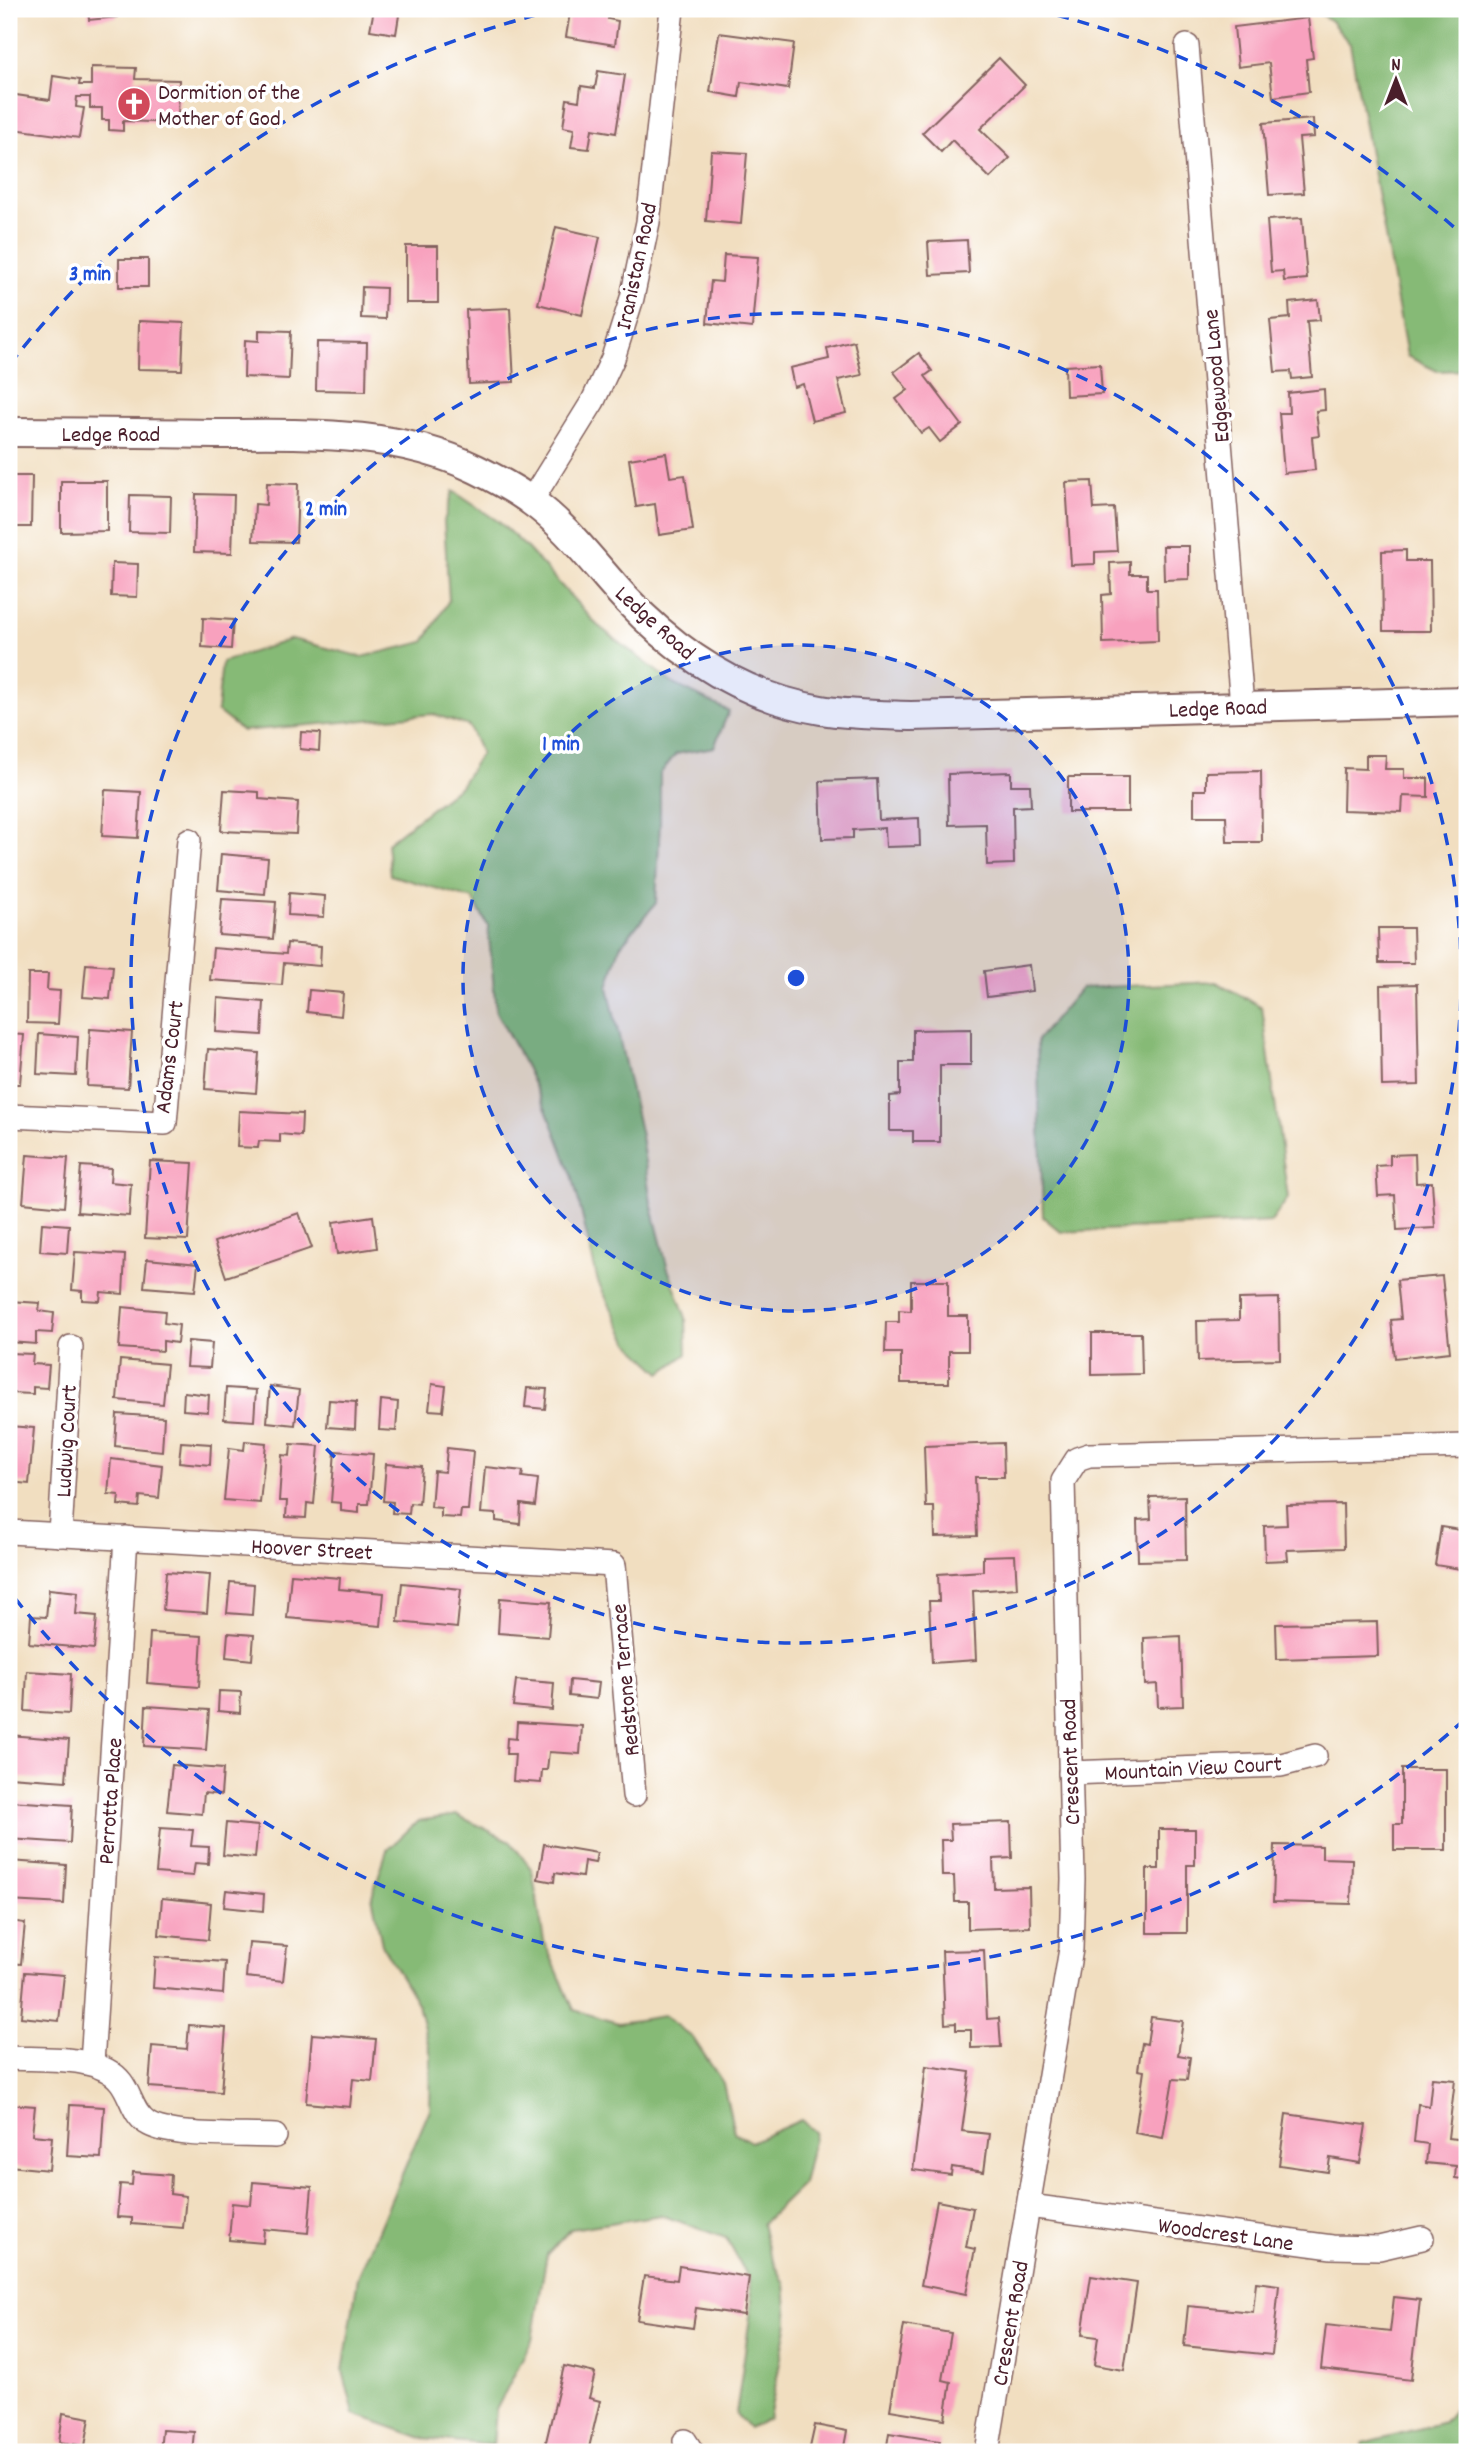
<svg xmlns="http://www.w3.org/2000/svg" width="1476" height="2461" font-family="Dekko,sans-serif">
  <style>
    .forest { fill: #86ba76; stroke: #686c50; stroke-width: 2 }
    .building { fill: #f8a1be }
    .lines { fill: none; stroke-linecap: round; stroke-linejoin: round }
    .minor-casing { stroke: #84625f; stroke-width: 26 }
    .tertiary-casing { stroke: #84625f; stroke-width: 32 }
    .minor { stroke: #fff; stroke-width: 23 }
    .tertiary { stroke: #fff; stroke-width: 28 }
    .ring { fill: none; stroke: #1d4ed8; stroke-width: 3.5; stroke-dasharray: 12 9 }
    .labels { text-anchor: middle; stroke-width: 7; stroke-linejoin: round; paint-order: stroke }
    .poi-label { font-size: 23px; fill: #4a1f2b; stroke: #fff; text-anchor: start }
    .street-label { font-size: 23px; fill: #4a1f2b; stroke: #fff }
    .centre { fill: #1d4ed8; stroke: #fff; stroke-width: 3.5 }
    .ring-label { font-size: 21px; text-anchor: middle; font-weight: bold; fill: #1d4ed8; stroke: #fff; stroke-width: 7; stroke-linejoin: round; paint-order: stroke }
  </style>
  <rect width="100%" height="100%" fill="#fff"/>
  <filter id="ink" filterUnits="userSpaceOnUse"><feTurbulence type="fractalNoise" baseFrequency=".0143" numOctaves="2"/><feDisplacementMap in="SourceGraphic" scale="14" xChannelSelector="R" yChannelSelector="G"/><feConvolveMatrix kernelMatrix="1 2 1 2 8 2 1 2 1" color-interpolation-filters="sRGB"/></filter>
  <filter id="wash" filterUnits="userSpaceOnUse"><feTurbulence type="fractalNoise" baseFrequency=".00686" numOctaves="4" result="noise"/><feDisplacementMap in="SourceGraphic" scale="28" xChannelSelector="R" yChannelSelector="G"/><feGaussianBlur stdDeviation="1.57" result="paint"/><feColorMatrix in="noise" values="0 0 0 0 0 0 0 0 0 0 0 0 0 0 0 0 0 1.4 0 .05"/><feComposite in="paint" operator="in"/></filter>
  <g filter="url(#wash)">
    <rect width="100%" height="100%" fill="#f1dec0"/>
    <g class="forest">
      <polygon points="1313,9 1467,9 1467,370 1437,371 1407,356 1350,44 1331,21"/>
      <polygon points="453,491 499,522 527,548 597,625 672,683 729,711 714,747 676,754 660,774 660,823 656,903 620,946 608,987 641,1136 651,1203 667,1266 686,1318 687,1354 661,1373 629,1343 598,1282 573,1178 552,1123 525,1065 496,1012 488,926 473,899 390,875 387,843 460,786 481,753 469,726 433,714 242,731 217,711 222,662 292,639 362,657 424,642 449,600 444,521"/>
      <polygon points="1216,982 1262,1007 1288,1198 1271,1222 1061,1232 1043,1217 1037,1040 1081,988"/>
      <polygon points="457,1815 510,1841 532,1870 544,1941 574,2010 618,2023 664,2016 693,2038 723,2083 734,2132 751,2142 801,2120 815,2132 803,2184 762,2224 769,2252 785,2284 788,2322 769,2418 749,2429 736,2414 752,2303 748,2277 726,2238 661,2215 571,2229 547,2254 532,2340 496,2410 493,2445 422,2438 354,2414 343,2371 358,2277 430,2109 431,2055 418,2005 382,1945 372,1896 387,1850 418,1821"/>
      <polygon points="1467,2394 1467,2452 1360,2452 1363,2443 1444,2422"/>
    </g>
    <g id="blocks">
      <g class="building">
        <polygon points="88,9 116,9 117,17 89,20"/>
        <polygon points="374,9 400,9 396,34 370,30"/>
        <polygon points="560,9 609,9 608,19 618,21 615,45 566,37 570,13 560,12"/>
        <polygon points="1308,18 1313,58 1306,59 1309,92 1273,97 1269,63 1238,67 1234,27"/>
        <polygon points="719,33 794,43 788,89 741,82 739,97 710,92"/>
        <polygon points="999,58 1025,85 980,129 1010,158 990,178 952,140 941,152 922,133"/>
        <polygon points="91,67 136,68 135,79 179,80 178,123 123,121 123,131 109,130 109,120 102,120 102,108 90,108 90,97 77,97 76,107 84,108 79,138 14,129 12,141 9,141 9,94 50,100 53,76 80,80 79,85 91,85"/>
        <polygon points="598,71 625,75 616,133 592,129 589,149 571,147 574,129 563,127 567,99 579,101 581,86 595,88"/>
        <polygon points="1313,119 1314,137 1299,138 1304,193 1269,195 1263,123"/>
        <polygon points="711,151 747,153 741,224 706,221"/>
        <polygon points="1302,218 1307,279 1284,281 1283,271 1271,272 1267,220"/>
        <polygon points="556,227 600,237 582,315 538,304"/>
        <polygon points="967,240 969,273 930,275 928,242"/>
        <rect x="406" y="246" width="32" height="57"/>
        <polygon points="724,255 758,257 752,328 707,323 711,281 722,282"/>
        <rect x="119" y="259" width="29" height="28"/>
        <polygon points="362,287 386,288 385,319 361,318"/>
        <polygon points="1318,300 1320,320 1307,321 1312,377 1292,379 1291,371 1275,372 1270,320 1290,318 1289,303"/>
        <polygon points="510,308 514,382 469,384 466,310"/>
        <polygon points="139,321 184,323 182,370 138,369"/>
        <rect x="9" y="330" width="3" height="54"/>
        <polygon points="259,330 291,331 289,379 244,377 245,340 259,341"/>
        <polygon points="854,341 862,375 838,380 846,413 812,421 803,384 794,387 790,368 829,359 827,348"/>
        <polygon points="317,342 367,343 366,391 316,390"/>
        <polygon points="919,353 932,371 925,376 962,425 940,442 929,428 921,433 896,399 908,390 894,372"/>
        <polygon points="1100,364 1102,394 1066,396 1065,366"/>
        <polygon points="1324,389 1325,410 1316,411 1319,436 1312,437 1315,470 1284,473 1279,413 1289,413 1288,393"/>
        <polygon points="666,453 670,477 685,475 693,530 659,535 655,504 636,507 629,459"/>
        <polygon points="9,476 32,476 31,527 9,527"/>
        <polygon points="61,481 107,481 107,531 61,532"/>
        <polygon points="1092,481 1094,509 1114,508 1117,551 1095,552 1095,564 1071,565 1066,482"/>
        <polygon points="267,483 298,484 296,542 253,541 255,504 266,505"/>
        <polygon points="196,494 234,495 232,553 194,552"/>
        <polygon points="130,495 171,496 170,533 129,532"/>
        <polygon points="1163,546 1189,546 1189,579 1164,580"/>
        <polygon points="1406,550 1406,561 1430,561 1431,631 1383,631 1382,551"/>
        <polygon points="1130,562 1130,574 1147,574 1147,589 1157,589 1158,641 1103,643 1102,595 1111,594 1110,563"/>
        <polygon points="112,563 138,564 137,597 111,596"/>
        <polygon points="203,618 233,620 231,649 202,647"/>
        <polygon points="301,732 320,733 319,751 300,749"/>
        <polygon points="1366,755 1386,755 1385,769 1404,769 1404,778 1428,778 1428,797 1403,796 1402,812 1343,810 1344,768 1366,769"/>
        <polygon points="1261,771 1262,842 1227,842 1226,816 1194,816 1194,790 1206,790 1206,772"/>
        <polygon points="1011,772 1011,785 1030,785 1031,806 1013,807 1014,864 987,865 986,824 949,825 948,774"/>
        <rect x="1068" y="777" width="60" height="35"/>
        <polygon points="877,779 879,820 919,818 920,846 886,847 885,828 853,830 853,838 822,839 820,781"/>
        <polygon points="105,790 141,792 138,838 102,836"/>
        <polygon points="224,790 259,792 259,799 298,802 296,834 221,831"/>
        <polygon points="221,854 268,858 265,894 218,890"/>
        <polygon points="289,893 325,896 324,917 288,915"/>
        <polygon points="222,899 276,902 273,939 219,935"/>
        <polygon points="1378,928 1413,928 1414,963 1379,963"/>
        <polygon points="287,943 321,946 320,966 284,963 282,985 210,980 213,948 286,954"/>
        <polygon points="86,964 113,966 110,999 83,997"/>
        <polygon points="1029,965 1032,991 987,997 984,971"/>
        <polygon points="28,974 48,974 47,990 60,991 58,1024 27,1023"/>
        <polygon points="1417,984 1419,1085 1382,1086 1380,985"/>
        <polygon points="309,990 343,993 341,1016 307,1012"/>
        <polygon points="218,998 264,1002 262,1035 216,1032"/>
        <polygon points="90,1029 132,1032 128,1088 87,1086"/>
        <polygon points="971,1029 971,1065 940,1065 940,1142 913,1142 913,1131 890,1131 890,1096 900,1095 900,1062 913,1062 913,1030"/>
        <polygon points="9,1034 24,1035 20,1084 9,1084"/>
        <polygon points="39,1034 78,1037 76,1076 37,1074"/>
        <polygon points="208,1049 259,1053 256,1093 205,1089"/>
        <polygon points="239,1111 302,1114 301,1136 280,1134 280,1142 259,1141 258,1148 237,1147"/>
        <polygon points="1415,1154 1416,1183 1432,1182 1435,1228 1397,1230 1395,1195 1378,1196 1376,1166 1390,1165 1390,1155"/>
        <polygon points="27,1155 68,1158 64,1207 23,1203"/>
        <polygon points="150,1161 193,1163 188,1240 145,1238"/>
        <polygon points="81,1166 111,1168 110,1182 131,1184 129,1216 77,1212"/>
        <polygon points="299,1213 312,1248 226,1277 214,1242"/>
        <polygon points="373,1216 377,1248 337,1254 333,1222"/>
        <polygon points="42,1223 69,1225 67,1253 40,1251"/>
        <polygon points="75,1252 125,1255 123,1294 101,1292 100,1301 82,1300 82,1291 72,1290"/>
        <polygon points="147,1259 198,1264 195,1291 144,1287"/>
        <polygon points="1442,1276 1450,1352 1395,1358 1391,1320 1401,1319 1397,1280"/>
        <polygon points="911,1281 948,1281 948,1316 968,1316 968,1351 949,1351 949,1383 901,1383 901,1353 885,1353 886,1322 899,1322 899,1310 911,1311"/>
        <polygon points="1279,1298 1280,1359 1198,1361 1197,1321 1239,1320 1239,1299"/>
        <polygon points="9,1301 40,1303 39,1311 54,1313 52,1333 36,1332 36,1344 9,1342"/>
        <polygon points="122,1307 165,1311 164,1323 179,1325 177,1343 163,1341 163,1351 119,1348"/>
        <polygon points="1092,1333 1141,1333 1142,1374 1092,1375"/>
        <polygon points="188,1341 212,1343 210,1368 186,1367"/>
        <polygon points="9,1353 33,1354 32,1364 49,1365 47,1388 33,1387 33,1394 9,1393"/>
        <polygon points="120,1360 167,1364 163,1404 117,1400"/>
        <polygon points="432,1384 446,1386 443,1411 429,1410"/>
        <polygon points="270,1386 299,1390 295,1425 267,1422"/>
        <polygon points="226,1388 256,1390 254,1421 224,1419"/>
        <polygon points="527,1388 547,1389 545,1409 525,1407"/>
        <polygon points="184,1392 209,1395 208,1412 183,1410"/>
        <polygon points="329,1400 356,1402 355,1429 327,1427"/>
        <polygon points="381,1400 398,1402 396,1431 379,1430"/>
        <polygon points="117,1414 164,1417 162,1451 115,1446"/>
        <polygon points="9,1426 34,1428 29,1484 9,1482"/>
        <polygon points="245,1441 266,1443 260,1503 224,1500 229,1448 244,1450"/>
        <polygon points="181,1442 211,1444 210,1465 179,1462"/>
        <polygon points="1003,1443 1004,1477 975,1477 977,1536 935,1537 934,1507 926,1507 924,1446"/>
        <polygon points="291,1444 319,1446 314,1504 307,1503 306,1518 286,1517 287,1501 279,1501 282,1455 290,1456"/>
        <polygon points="447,1448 473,1451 468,1510 461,1510 460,1518 441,1517 441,1508 431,1507 434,1471 445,1472"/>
        <polygon points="335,1451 373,1454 369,1504 359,1504 359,1513 341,1511 341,1503 331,1502"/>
        <polygon points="111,1459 162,1465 159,1498 140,1496 139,1507 118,1505 119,1495 108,1494"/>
        <polygon points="386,1464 422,1467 419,1504 410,1503 409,1514 392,1513 393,1502 383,1501"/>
        <polygon points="485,1467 523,1471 522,1477 538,1479 535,1506 521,1504 520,1524 496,1521 496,1514 481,1513"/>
        <polygon points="1185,1496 1186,1560 1138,1561 1137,1520 1151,1519 1150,1497"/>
        <polygon points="1343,1504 1344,1548 1287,1550 1288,1560 1265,1561 1264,1526 1287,1525 1286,1505"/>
        <polygon points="1441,1527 1467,1531 1467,1570 1435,1565"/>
        <polygon points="1015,1555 1017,1588 973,1591 976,1660 932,1663 929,1601 939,1601 938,1574 983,1571 983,1556"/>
        <polygon points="166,1572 210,1575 207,1613 163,1610"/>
        <polygon points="291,1574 340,1578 339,1589 384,1593 381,1626 287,1618"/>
        <polygon points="230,1582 254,1584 252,1615 227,1613"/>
        <polygon points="402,1583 461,1589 457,1628 398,1622"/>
        <polygon points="49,1589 78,1592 76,1614 97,1616 94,1649 29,1643 31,1616 46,1617"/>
        <polygon points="500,1598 551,1602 548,1637 498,1633"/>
        <polygon points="1377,1622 1378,1656 1277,1659 1276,1624"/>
        <polygon points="150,1633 202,1636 199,1687 147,1683"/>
        <polygon points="228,1633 254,1635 252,1660 226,1657"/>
        <polygon points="1181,1636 1183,1706 1158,1707 1157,1684 1145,1685 1144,1638"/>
        <polygon points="27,1671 71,1674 69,1714 25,1711"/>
        <polygon points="516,1680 554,1683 552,1710 513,1706"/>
        <polygon points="570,1680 599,1683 597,1699 569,1696"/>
        <polygon points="219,1691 241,1692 240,1713 218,1711"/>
        <polygon points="146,1706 209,1710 206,1750 144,1746"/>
        <polygon points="517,1722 582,1726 580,1754 549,1752 547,1770 542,1770 541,1783 513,1781 515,1754 506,1754 507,1738 516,1739"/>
        <polygon points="9,1735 69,1740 66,1781 9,1777"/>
        <polygon points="172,1765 223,1769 221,1795 204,1793 202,1814 167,1811"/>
        <polygon points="1402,1769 1446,1769 1446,1850 1394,1850 1394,1824 1402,1824"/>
        <polygon points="9,1801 72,1805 70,1843 9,1839"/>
        <polygon points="1011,1822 1012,1858 993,1859 994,1888 1029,1887 1030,1927 968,1929 968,1902 955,1902 954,1876 942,1876 941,1840 951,1840 950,1824"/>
        <polygon points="226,1823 258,1826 255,1858 223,1855"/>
        <polygon points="160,1828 193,1830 191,1846 209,1847 208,1864 195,1863 193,1876 156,1873"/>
        <polygon points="1159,1829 1195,1829 1195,1865 1187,1865 1187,1933 1147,1933 1147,1869 1159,1869"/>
        <polygon points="544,1844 597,1853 595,1863 584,1861 582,1877 555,1873 554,1882 538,1879"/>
        <polygon points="1275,1845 1322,1846 1322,1858 1352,1859 1351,1904 1273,1902"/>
        <polygon points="9,1861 66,1865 64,1904 9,1901"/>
        <polygon points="226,1890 264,1894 263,1911 224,1907"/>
        <polygon points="162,1898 211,1903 208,1940 159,1935"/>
        <polygon points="9,1921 25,1923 21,1964 9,1963"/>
        <polygon points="249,1943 287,1946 283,1981 246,1977"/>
        <polygon points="984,1950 987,2019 999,2018 1001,2047 971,2048 971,2030 956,2030 956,2023 945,2024 942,1951"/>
        <polygon points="155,1957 225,1962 223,1994 153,1988"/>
        <polygon points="25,1972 64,1975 59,2021 21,2017"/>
        <polygon points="1151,2017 1183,2021 1178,2055 1190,2057 1187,2080 1173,2079 1163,2138 1135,2133 1144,2071 1138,2070 1142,2043 1147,2044"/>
        <polygon points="189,2025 226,2028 221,2092 149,2087 152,2046 187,2049"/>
        <polygon points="312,2034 376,2039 372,2081 353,2079 350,2107 306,2103"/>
        <polygon points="926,2066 970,2072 962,2131 989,2134 984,2172 952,2167 951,2175 913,2170"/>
        <polygon points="1432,2078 1455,2080 1448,2138 1467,2140 1467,2180 1455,2178 1456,2166 1426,2163 1428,2144 1414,2142 1418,2104 1429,2106"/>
        <polygon points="9,2104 35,2106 32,2135 52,2137 49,2170 9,2166"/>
        <polygon points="70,2105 104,2107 101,2158 67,2156"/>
        <polygon points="1286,2114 1366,2125 1360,2163 1330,2158 1328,2172 1279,2165"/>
        <polygon points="133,2172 171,2175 170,2194 186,2196 183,2228 132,2224 132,2218 117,2217 120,2184 132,2185"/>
        <polygon points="253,2182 312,2187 308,2233 264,2229 263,2243 229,2240 232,2203 251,2205"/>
        <polygon points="937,2201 973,2208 966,2247 975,2249 966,2294 921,2285"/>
        <polygon points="679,2266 749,2277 744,2315 696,2308 693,2328 637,2320 644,2276 677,2280"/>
        <polygon points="1091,2276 1137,2283 1124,2370 1094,2365 1098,2337 1082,2335"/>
        <polygon points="1256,2282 1279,2285 1272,2355 1184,2346 1188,2306 1253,2312"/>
        <polygon points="1394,2297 1420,2300 1411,2380 1321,2369 1326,2325 1390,2332"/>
        <polygon points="904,2325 951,2333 943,2380 951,2382 945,2419 890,2410"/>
        <polygon points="564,2366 595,2373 589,2398 600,2401 588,2452 544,2450"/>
        <polygon points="63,2413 90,2418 85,2446 59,2442"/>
        <polygon points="815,2425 847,2431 843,2452 809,2452"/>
        <polygon points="162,2430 194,2432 192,2452 160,2452"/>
        <polygon points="889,2433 940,2441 938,2452 886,2452"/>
      </g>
    </g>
  </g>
  <g filter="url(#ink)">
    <use href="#blocks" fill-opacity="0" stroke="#84625f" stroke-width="2"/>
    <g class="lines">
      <g class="minor-casing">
        <g id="minor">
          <polyline points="1187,46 1242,706"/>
          <polyline points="531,501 593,401 613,358 632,298 648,222 672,9"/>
          <polyline points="9,1116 165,1123 189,840"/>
          <polyline points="9,1532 614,1565 634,1795"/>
          <polyline points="60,1535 71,1347"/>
          <polyline points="1070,1773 1281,1765 1315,1756"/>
          <path d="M9 2058C41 2060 100 2054 121 2082 131 2095 133 2114 147 2123 168 2138 246 2134 275 2136"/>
          <polyline points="92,2063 126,1538"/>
          <polyline points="1029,2206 1332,2247 1379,2248 1422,2238"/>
          <polyline points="685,2441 692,2452"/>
          <polyline points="987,2452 1071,1949 1073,1879 1063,1481 1077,1459 1089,1455 1467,1446"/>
        </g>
      </g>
      <g class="tertiary-casing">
        <path id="tertiary" d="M9 432C78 432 147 433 215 434 303 434 394 429 476 469 494 478 514 488 531 501 568 527 595 566 626 599 679 655 744 697 821 710 850 715 881 715 911 716L1467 701"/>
      </g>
      <use href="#minor" class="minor"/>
      <use href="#tertiary" class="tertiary"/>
    </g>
  </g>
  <circle cx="796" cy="978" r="333" fill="#1d4ed8" fill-opacity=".12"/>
  <g class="ring">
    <circle cx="796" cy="978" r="333"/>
    <circle cx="796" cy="978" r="665"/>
    <path d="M1464 1720A998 998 0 0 1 10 1592M10 364A998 998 0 0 1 555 10M1037 10A998 998 0 0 1 1464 236"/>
  </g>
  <defs>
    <g id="church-disc" transform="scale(1.75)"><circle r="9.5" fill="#d1495b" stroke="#fff"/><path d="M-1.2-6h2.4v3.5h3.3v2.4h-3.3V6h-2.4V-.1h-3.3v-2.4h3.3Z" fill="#fff"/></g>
  </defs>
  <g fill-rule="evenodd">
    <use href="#church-disc" x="134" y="104"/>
  </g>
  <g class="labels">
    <g class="poi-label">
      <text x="158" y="99">Dormition of the<tspan x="158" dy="26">Mother of God</tspan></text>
    </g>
    <g class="street-label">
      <text transform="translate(635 266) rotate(-78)" y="8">Iranistan Road</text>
      <text transform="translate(1215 376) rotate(-95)" y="8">Edgewood Lane</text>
      <text x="111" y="441">Ledge Road</text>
      <text transform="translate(656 622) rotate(42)" y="8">Ledge Road</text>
      <text transform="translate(1218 707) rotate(-2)" y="8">Ledge Road</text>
      <text transform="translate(168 1057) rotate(-83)" y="8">Adams Court</text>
      <text transform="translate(65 1441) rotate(-87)" y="8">Ludwig Court</text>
      <text transform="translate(312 1548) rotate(3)" y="8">Hoover Street</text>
      <text transform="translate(624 1680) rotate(-95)" y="8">Redstone Terrace</text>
      <text transform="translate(1069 1762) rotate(-92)" y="8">Crescent Road</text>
      <text transform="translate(1193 1767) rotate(-3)" y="8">Mountain View Court</text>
      <text transform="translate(109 1801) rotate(-86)" y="8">Perrotta Place</text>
      <text transform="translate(1226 2233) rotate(8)" y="8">Woodcrest Lane</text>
      <text transform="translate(1009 2323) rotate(-80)" y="8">Crescent Road</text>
    </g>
  </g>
  <circle cx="796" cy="978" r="10" class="centre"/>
  <g class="ring-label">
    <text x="90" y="280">3 min</text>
    <text x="326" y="515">2 min</text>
    <text x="561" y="750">1 min</text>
  </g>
  <rect width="1476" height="2461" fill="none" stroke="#fff" stroke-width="35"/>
  <g transform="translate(1396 80)" stroke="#ffffff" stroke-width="5" paint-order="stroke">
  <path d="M0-5L12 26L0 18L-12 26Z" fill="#4a1f2b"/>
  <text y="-10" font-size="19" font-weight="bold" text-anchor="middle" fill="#4a1f2b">N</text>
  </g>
</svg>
